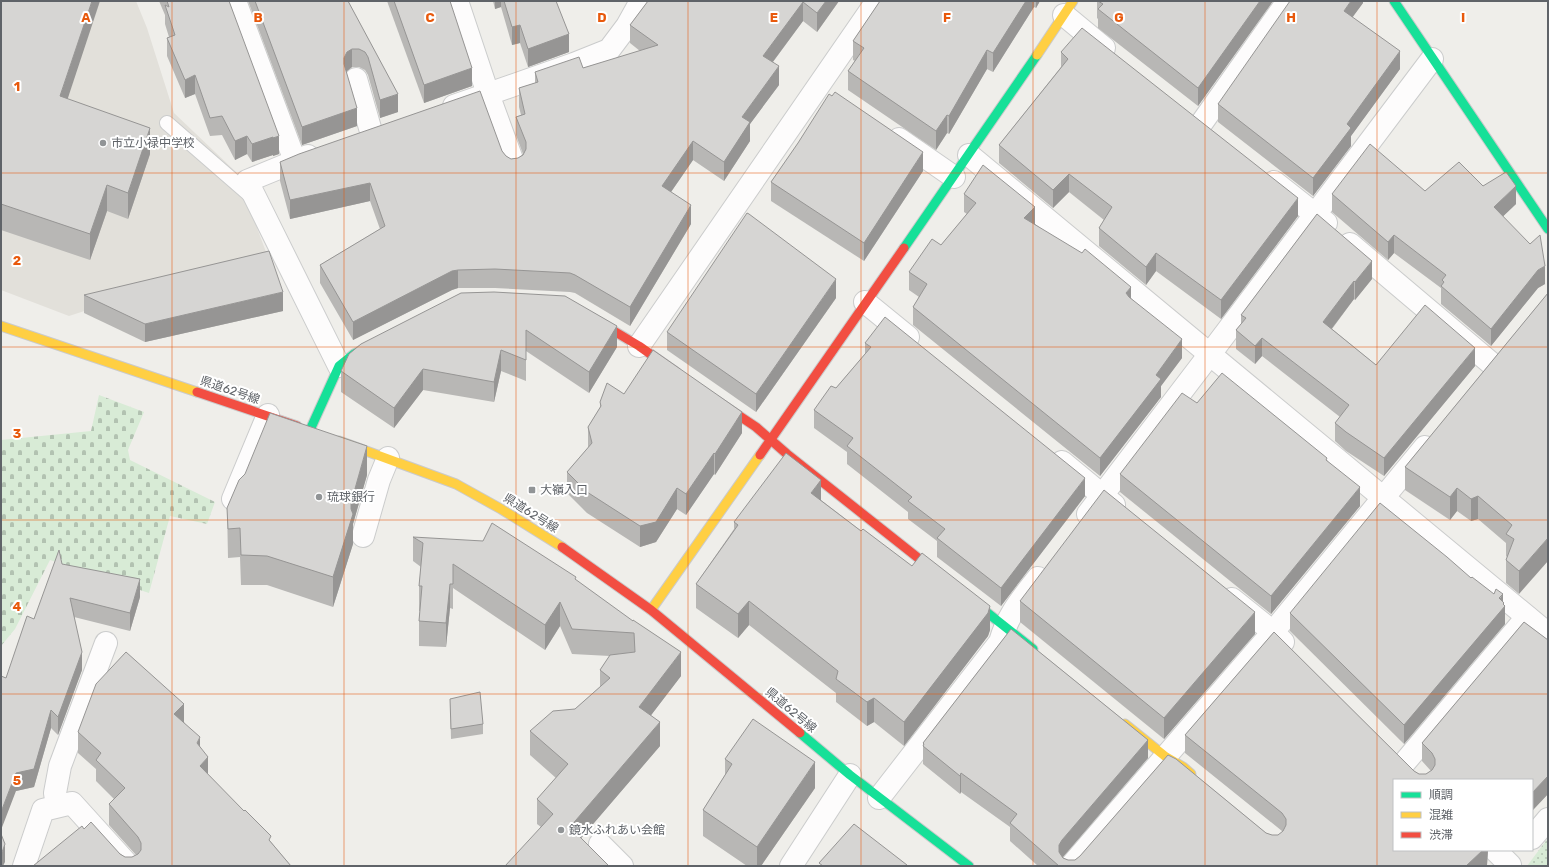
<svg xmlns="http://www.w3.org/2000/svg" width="1549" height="867" font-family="Rubik,'Noto Sans JP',sans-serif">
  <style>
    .education { fill: #e2e0da }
    .cemetery { fill: url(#cemetery-stones) }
    .park { fill: url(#park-dots) }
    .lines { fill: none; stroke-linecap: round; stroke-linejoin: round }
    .lane-casing { stroke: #cbcccc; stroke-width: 16 }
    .street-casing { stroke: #cbcccc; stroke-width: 24 }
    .fast-casing { stroke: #cacacb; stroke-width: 11 }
    .slow-casing { stroke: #cacacb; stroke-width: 11 }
    .jam-casing { stroke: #cacacb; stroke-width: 11 }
    .lane { stroke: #fdfcfc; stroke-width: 14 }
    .street { stroke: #fdfcfc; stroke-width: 22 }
    .fast { stroke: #16e098; stroke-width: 9 }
    .slow { stroke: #ffcf43; stroke-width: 9 }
    .jam { stroke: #f24e42; stroke-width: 9 }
    .wall { fill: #b8b7b5 }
    .shaded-wall { fill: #969594 }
    .building { fill: #d6d5d3; stroke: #969594 }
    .grid { fill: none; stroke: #e8590c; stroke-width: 1; stroke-opacity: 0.55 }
    .poi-dot { fill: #919496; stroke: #fff; stroke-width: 1.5 }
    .labels { text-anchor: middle; stroke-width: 4; stroke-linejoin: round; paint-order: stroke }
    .poi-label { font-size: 12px; fill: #5f6368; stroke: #fff; text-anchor: start }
    .street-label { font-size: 12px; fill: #5f6368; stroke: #fff }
    .grid-label { font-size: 13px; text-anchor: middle; font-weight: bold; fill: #e8590c; stroke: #fff; stroke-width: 4; stroke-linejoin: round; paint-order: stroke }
  </style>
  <defs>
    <pattern id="cemetery-stones" width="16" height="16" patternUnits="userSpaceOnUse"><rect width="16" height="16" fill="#d8ebd6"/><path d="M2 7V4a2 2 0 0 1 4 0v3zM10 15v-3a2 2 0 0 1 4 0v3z" fill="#b2c2b1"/></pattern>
    <pattern id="park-dots" width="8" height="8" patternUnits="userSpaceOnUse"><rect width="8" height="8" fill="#d8ebd6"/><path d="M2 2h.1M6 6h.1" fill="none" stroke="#b2c2b1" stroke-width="1.8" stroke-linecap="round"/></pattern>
  </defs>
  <rect width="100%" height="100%" fill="#efeeea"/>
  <polygon class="education" points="1,1 136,1 147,28 174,113 236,172 266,252 69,316 1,290"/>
  <polygon class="cemetery" points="99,395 144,412 128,450 130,460 215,502 207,524 170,516 149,593 50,560 15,629 1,646 1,440 91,431"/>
  <polygon class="park" points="1548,838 1548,866 1527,866"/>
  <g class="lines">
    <g class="lane-casing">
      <polyline id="lane" points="167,123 251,196"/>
    </g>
    <g class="street-casing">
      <g id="street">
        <polyline points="235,1 295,161"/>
        <polyline points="457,1 488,94 514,165"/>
        <polyline points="1064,15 1104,48"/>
        <polyline points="356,79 372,135"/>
        <polyline points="454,106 574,64 609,50 627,26 641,1"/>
        <polyline points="1201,124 1288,1"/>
        <polyline points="899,139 954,177"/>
        <polyline points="969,155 1548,634"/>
        <polyline points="308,156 247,181 339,366"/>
        <polyline points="1274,182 1326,223"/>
        <polyline points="1350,244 1492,364"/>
        <polyline points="865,302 908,337"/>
        <polyline points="639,346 877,1"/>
        <polyline points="1062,462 1114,505"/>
        <polyline points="233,499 268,415"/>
        <polyline points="1088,514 1210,354 1432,59"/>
        <polyline points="363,536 379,480 388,458"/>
        <polyline points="1232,599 1273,632 1283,642"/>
        <polyline points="1405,762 1527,617"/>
        <path d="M879 798 1000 642C1008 614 1021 600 1038 578"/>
        <polyline points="57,806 55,793 60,766 106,643"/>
        <polyline points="1532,838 1548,819"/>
        <polyline points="600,844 622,866"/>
        <polyline points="1495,850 1510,865"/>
        <polyline points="24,866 43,810 72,803 129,866"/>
        <polyline points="791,866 850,775"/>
        <polyline points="1071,866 1273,632 1425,447"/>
      </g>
    </g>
    <g class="fast-casing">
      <g id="fast">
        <polyline points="1394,1 1548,229"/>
        <polyline points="904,248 1037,55"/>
        <polyline points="310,430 339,366 354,354 372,345"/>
        <polyline points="927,565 1033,649"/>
        <polyline points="800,733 850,775 969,866"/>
      </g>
    </g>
    <g class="slow-casing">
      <g id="slow">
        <polyline points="1037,55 1073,1"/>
        <polyline points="1,326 197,392"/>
        <polyline points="339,441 456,484 501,509 562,547"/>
        <polyline points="651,610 760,455"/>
        <polyline points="1125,724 1166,757 1183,767 1191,774"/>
      </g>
    </g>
    <g class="jam-casing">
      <g id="jam">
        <polyline points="592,318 639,346 676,372"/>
        <polyline points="197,392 297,426"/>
        <polyline points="717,401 756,427 787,454 927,565"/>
        <polyline points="760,455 904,248"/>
        <polyline points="562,547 651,610 800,733"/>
      </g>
    </g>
    <use href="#lane" class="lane"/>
    <use href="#street" class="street"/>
    <use href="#fast" class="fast"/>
    <use href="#slow" class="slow"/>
    <use href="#jam" class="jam"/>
  </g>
  <g class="wall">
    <polygon points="1,1 68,99 150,154 128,219 107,211 90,260 1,230"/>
    <polygon points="159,1 229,1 279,154 273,156 273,155 252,162 247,154 235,160 222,135 210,136 195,94 185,98 167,56 167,38 169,37 165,24 165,15"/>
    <polygon points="248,1 348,1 398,112 380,118 368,75 365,70 359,67 352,67 347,71 346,72 357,126 302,145"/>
    <polygon points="387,1 450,1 472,86 424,103"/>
    <polygon points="493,1 556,1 569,52 528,67 520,43 512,45 501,7 495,9"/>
    <polygon points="648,1 839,1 817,32 803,21 773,62 779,85 750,124 750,141 724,181 693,160 671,192 691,224 630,326 575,293 570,292 495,288 458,288 452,290 353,340 320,283 320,265 380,229 370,201 290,219 280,181 280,162 502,151 506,156 511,159 518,158 523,154 516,135 516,117 521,115 519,107 519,88 535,83 535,72 583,68 640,51 630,43 630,25"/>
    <polygon points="880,1 1040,1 1036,8 1034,7 993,72 987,69 949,134 947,133 936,150 848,90 848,71 855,61 853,60 853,41"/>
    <polygon points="1097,1 1273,1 1198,106 1098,28 1098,19 1097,18"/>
    <polygon points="1363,1 1363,3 1352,17 1400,69 1351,136 1351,146 1313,196 1218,122 1218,104"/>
    <polygon points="1061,52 1298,216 1221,319 1156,271 1146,285 1099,246 1099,228 1104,220 1069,192 1053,208 999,163 999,145 1061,67"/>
    <polygon points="832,96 923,171 864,261 771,201 771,182"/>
    <polygon points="1483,186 1516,204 1503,216 1545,284 1538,288 1491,346 1441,304 1441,288 1394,253 1388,260 1332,212 1332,194 1425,191"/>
    <polygon points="964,194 1035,224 1131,298 1182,358 1161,386 1161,397 1100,476 913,325 913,307 919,297 909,290 909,272 941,245 967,214 964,212"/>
    <polygon points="1317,214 1372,279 1355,300 1354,299 1332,329 1376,365 1475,366 1384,476 1346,451 1335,441 1335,423 1340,417 1262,356 1255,364 1236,349 1236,330 1241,324 1241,315"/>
    <polygon points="461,293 617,347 589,393 526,351 526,381 501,371 494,402 423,390 394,428 341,392 341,371"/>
    <polygon points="1548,293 1519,594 1506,583 1506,560 1507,557 1506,556 1506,543 1478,519 1471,521 1457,511 1450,520 1405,490 1405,467"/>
    <polygon points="84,295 283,311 145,342 84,313"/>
    <polygon points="836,298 756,412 667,350 667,332"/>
    <polygon points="865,343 1085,496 1001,606 937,557 937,541 908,519 908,512 847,464 847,452 814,428 814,410 836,388 865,354"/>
    <polygon points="624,394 742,433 715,475 714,474 686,515 677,509 656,542 640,547 587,513 567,493 567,472 588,448 588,427 600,408 600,402"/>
    <polygon points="1197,403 1327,460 1360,506 1271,614 1120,492 1120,474"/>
    <polygon points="367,475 353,524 353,544 333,607 267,585 241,585 240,557 228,558 227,508"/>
    <polygon points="821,500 990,630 988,636 904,746 874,722 867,726 836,702 836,693 749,625 738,638 696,608 696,584 734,529 734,522"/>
    <polygon points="413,537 576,580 681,676 651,715 660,746 581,838 541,827 537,824 537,799 556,778 530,755 530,731 575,709 600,687 600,670 610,656 572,654 560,626 545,650 453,588 453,609 450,608 446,647 419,646 419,621 420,611 419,611 419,586 421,567 413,561"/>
    <polygon points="62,564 140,597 130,631 74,617 82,670 58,735 51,728 34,787 16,791 6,678 34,619"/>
    <polygon points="1471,578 1503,601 1504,605 1505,624 1404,744 1290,631 1290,613"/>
    <polygon points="1020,601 1255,634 1164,739 1020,622"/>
    <polygon points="1524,622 1548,640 1548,794 1532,811 1532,780 1394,780 1394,850 1488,850 1487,865 1486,866 1038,866 1010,841 1010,827 961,792 960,794 923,764 923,743 1011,629 1148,740 1148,758 1063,857 1063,858 1068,860 1075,860 1080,856 1168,755 1176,759 1266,833 1272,835 1278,835 1282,832 1282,831 1185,753 1185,735 1274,632 1414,771 1419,774 1426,774 1431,771 1422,761 1422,743"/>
    <polygon points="450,699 483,724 483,734 451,739"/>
    <polygon points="184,722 200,747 208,775 271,842 291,866 33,866 84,829 125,857 132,857 136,855 109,825 109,804 114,799 96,781 96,769 78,753 78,732"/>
    <polygon points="725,759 815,788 761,866 747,866 703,836 703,810 725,775"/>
  </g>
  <g class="shaded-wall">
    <polygon points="92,1 100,1 60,122 60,96"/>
    <polygon points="495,1 501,1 501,7 495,9"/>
    <polygon points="826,1 839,1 817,32 817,13"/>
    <polygon points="1026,1 1034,1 1034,7 993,72 993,53"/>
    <polygon points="1036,1 1040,1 1036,8"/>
    <polygon points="1260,1 1273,1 1198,106 1198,88"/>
    <polygon points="1351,1 1363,1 1363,3 1344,29 1344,11"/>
    <polygon points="803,2 803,21 763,75 763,56"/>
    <polygon points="520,25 520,43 512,45 512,27"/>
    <polygon points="569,34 569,52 528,67 528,49"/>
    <polygon points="352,49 352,67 347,71 344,76 344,58 347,52"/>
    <polygon points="987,50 987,69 949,134 949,116"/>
    <polygon points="1400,51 1400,69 1351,136 1351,146 1313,196 1313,178 1347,124"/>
    <polygon points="779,66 779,85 750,124 750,141 724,181 724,162 742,117"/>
    <polygon points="472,68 472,86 424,103 424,85"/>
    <polygon points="195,75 195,94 185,98 185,80"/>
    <polygon points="398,94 398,112 380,118 380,100"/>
    <polygon points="357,108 357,126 302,145 302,127"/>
    <polygon points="947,115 947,133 936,150 936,131"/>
    <polygon points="150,128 150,154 128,219 128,193"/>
    <polygon points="247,136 247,154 235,160 235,141"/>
    <polygon points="279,136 279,154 273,156 273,138"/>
    <polygon points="273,137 273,155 252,162 252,144"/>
    <polygon points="693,141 693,160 662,205 662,186"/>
    <polygon points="923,152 923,171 864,261 864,243"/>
    <polygon points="1069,174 1069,192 1053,208 1053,190"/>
    <polygon points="370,183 370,201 290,219 290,200"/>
    <polygon points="107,185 107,211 90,260 90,234"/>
    <polygon points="1516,186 1516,204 1494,225 1494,207"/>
    <polygon points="1298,198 1298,216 1221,319 1221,300"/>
    <polygon points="691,205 691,224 630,326 630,307"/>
    <polygon points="1035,207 1035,226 1024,218"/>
    <polygon points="1394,235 1394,253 1388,260 1388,242"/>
    <polygon points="1156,253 1156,271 1146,285 1146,267"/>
    <polygon points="1372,261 1372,279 1355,300 1355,282"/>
    <polygon points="1545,266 1545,284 1538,288 1491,346 1491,329 1538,270"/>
    <polygon points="458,270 458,288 452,290 353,340 353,322 452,271"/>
    <polygon points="836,279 836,298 756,412 756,394"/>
    <polygon points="1354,281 1354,299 1323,340 1323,322"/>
    <polygon points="1131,287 1131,305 1126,293"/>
    <polygon points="283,292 283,311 145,342 145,324"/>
    <polygon points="617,326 617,347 589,393 589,372"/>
    <polygon points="1262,338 1262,356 1255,364 1255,346"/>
    <polygon points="1182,339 1182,358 1161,386 1161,397 1100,476 1100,458 1156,375"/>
    <polygon points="1475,348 1475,366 1384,476 1384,458"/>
    <polygon points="501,350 501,371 494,402 494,382"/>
    <polygon points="423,369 423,390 394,428 394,408"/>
    <polygon points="742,412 742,433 715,475 715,454"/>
    <polygon points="367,446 367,475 353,524 353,544 333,607 333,577 351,503"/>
    <polygon points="714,453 714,474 686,515 686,494"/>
    <polygon points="1085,478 1085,496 1001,606 1001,588"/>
    <polygon points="821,480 821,504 811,493"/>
    <polygon points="1360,487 1360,506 1271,614 1271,596"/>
    <polygon points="677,488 677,509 656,542 640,547 640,526"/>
    <polygon points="1457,488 1457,511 1450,520 1450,497"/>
    <polygon points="1478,496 1478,519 1471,521 1471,499"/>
    <polygon points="1548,538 1548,561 1519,594 1519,571"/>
    <polygon points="140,579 140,597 130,631 130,613"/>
    <polygon points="450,584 450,608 446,647 446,623"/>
    <polygon points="1503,594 1503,608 1503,604 1504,603 1504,606 1505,606 1505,624 1404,744 1404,725"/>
    <polygon points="749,601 749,625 738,638 738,614"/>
    <polygon points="560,602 560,626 545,650 545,625"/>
    <polygon points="990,606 990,630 988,636 904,746 904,722"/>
    <polygon points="1255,612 1255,634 1164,739 1164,718"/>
    <polygon points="82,652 82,670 58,735 58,717"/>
    <polygon points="681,652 681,676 639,731 639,707"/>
    <polygon points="874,698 874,722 867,726 867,702"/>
    <polygon points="184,704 184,724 174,714"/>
    <polygon points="51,710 51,728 34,787 16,791 1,830 1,812 16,773"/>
    <polygon points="660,722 660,746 570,851 570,827"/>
    <polygon points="200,737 200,757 197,743"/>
    <polygon points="1148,740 1148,758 1062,858 1059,863 1059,845 1062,840"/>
    <polygon points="208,757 208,777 200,766"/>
    <polygon points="815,762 815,788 761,866 757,866 757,847"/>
    <polygon points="961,773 961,792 960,794 960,776"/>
    <polygon points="1548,776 1548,794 1532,811 1532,793"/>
    <polygon points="5,844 5,862 3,866 1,866 1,855"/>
    <polygon points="1483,850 1488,850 1487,865 1486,866 1466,866"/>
  </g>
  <g class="building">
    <polygon points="1,1 92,1 60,96 150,128 128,193 107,185 90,234 1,204"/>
    <polygon points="167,1 229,1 279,136 273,138 273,137 252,144 247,136 235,141 222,116 210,118 195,75 185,80 167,38 175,35 165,5 169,7"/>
    <polygon points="255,1 348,1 398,94 380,100 368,57 365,52 359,49 352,49 347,52 344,58 344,64 357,108 302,127"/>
    <polygon points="394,1 450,1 472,68 424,85"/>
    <polygon points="504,1 556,1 569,34 528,49 520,25 512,27"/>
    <polygon points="648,1 826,1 817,13 803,2 763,56 779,66 742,117 750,122 724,162 693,141 662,186 691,205 630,307 575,275 570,273 495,269 458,270 452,271 353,322 320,265 385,226 370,183 290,200 280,162 299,154 480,91 502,151 506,156 511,159 518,158 523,155 526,149 526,142 516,117 525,114 519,88 538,82 535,72 579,57 583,68 658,45 630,25"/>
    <polygon points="880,1 1026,1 993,53 987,50 949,116 947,115 936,131 848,71 864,48 853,41"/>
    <polygon points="1098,1 1260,1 1198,88 1098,9 1103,4"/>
    <polygon points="1290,1 1351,1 1344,11 1400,51 1347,124 1351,128 1313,178 1218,104"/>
    <polygon points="1082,28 1298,198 1221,300 1156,253 1146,267 1099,228 1112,207 1069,174 1053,190 999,145 1068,59 1061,52"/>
    <polygon points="835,92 923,152 864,243 771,182 798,143 829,94 832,96"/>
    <polygon points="1370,144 1425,191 1459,162 1483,186 1506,172 1516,186 1494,207 1530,244 1540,235 1545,266 1538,270 1491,329 1441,286 1444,282 1442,280 1446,275 1394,235 1388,242 1332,194"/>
    <polygon points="983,165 1035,207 1024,218 1082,253 1085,249 1131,287 1126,293 1129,297 1182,339 1156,375 1161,379 1100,458 913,307 927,284 909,272 932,239 941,245 976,203 964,194"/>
    <polygon points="747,213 749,214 836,279 756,394 667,332"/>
    <polygon points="1317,214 1372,261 1355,282 1354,281 1323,322 1376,365 1425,305 1475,348 1384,458 1346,432 1335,423 1349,405 1262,338 1255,346 1236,330 1246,318 1241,315"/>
    <polygon points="269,251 283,292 145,324 84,295"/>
    <polygon points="494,292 565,296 617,326 589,372 526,330 526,360 501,350 494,382 423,369 394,408 341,371 349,354 361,344 461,293"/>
    <polygon points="1548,293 1548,538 1519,571 1506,560 1514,539 1506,534 1512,525 1478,496 1471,499 1457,488 1450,497 1405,467"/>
    <polygon points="885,317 1085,478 1001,588 937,538 945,529 908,501 912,497 847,446 853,438 814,410 831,386 836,388 871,347 865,343"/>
    <polygon points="653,350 742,412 715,454 714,453 686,494 677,488 656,522 640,526 587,492 567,472 592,443 588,427 601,406 600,402 607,383 624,394"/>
    <polygon points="1222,373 1327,458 1326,460 1360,487 1271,596 1120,474 1182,393 1197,403"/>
    <polygon points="270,413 367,446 351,503 351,509 353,514 333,577 267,556 241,555 240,528 228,529 227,508 239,480 245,474"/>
    <polygon points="786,453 821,480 811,493 861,531 863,529 912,566 922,553 990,606 988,613 904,722 874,698 867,702 836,679 838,671 749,601 738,614 696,584 738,525 734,522"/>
    <polygon points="1104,490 1255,612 1164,718 1020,601"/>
    <polygon points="1380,503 1447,557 1471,578 1472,577 1494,594 1496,589 1503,594 1499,598 1504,603 1503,604 1505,606 1404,725 1290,613"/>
    <polygon points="492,523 576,577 575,579 633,621 633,620 681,652 639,707 660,722 570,827 609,866 505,866 553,814 537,799 568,764 530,731 553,711 575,709 610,678 600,670 610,655 635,652 634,633 572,629 560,602 545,625 453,564 453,584 450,584 446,623 419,621 422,586 419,586 423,543 413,537 483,541"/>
    <polygon points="59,550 62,564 140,579 130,613 70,598 82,652 58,717 51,710 34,769 16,773 1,812 1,676 6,678 27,616 34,619"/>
    <polygon points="1524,622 1548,640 1548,776 1532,793 1532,780 1394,780 1394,850 1483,850 1466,866 1059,866 1010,823 1017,814 961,773 960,776 923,746 924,744 923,743 1011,629 1148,740 1062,840 1059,845 1059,852 1063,858 1068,860 1075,860 1080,856 1168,755 1176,759 1266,833 1272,835 1278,835 1283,831 1286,825 1286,819 1282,813 1185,735 1274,632 1414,771 1419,774 1426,774 1432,770 1435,765 1435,759 1432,753 1422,743"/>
    <polygon points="126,652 184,704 174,714 200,737 197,743 208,757 200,766 244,811 245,810 271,836 269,840 291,866 33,866 82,826 84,829 91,822 120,854 125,857 132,857 138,854 141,850 141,843 138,837 109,804 125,788 96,760 101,753 78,732 96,684"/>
    <polygon points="480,692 483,724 451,729 450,699"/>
    <polygon points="753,719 815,762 757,847 703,810 732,764 725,759"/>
    <polygon points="854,824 907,865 907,866 823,866 819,863"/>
    <polygon points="1,834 5,844 1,855"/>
  </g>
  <path class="grid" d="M172 1V866M344 1V866M516 1V866M688 1V866M861 1V866M1033 1V866M1205 1V866M1377 1V866M1 173H1548M1 347H1548M1 520H1548M1 694H1548"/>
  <g class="poi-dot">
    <circle cx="103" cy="143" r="4"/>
    <rect x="528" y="486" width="8" height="8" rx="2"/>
    <circle cx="319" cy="497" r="4"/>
    <circle cx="561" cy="830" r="4"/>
  </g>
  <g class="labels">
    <g class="poi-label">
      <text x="111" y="147">市立小禄中学校</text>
      <text x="540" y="494">大嶺入口</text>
      <text x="327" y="501">琉球銀行</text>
      <text x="569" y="834">鏡水ふれあい会館</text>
    </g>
    <g class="street-label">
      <text transform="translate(230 390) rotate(19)" y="4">県道62号線</text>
      <text transform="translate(531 513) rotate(32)" y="4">県道62号線</text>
      <text transform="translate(791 710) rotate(40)" y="4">県道62号線</text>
    </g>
  </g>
  <g class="grid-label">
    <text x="86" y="22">A</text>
    <text x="258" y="22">B</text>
    <text x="430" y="22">C</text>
    <text x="602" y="22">D</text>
    <text x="774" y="22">E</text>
    <text x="947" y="22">F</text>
    <text x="1119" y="22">G</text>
    <text x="1291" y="22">H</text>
    <text x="1463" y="22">I</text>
    <text x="17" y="91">1</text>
    <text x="17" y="265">2</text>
    <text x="17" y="438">3</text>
    <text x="17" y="611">4</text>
    <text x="17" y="785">5</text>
  </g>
  <rect width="1549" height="867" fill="none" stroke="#5f6368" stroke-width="4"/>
  <rect x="1393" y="779" width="140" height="72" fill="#ffffff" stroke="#bfc1c3"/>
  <rect x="1401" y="792" width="20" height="6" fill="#16e098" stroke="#bfc1c3"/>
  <text x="1429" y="799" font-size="12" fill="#5f6368">順調</text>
  <rect x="1401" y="812" width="20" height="6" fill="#ffcf43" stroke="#bfc1c3"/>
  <text x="1429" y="819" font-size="12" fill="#5f6368">混雑</text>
  <rect x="1401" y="832" width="20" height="6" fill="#f24e42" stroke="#bfc1c3"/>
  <text x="1429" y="839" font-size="12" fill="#5f6368">渋滞</text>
</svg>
